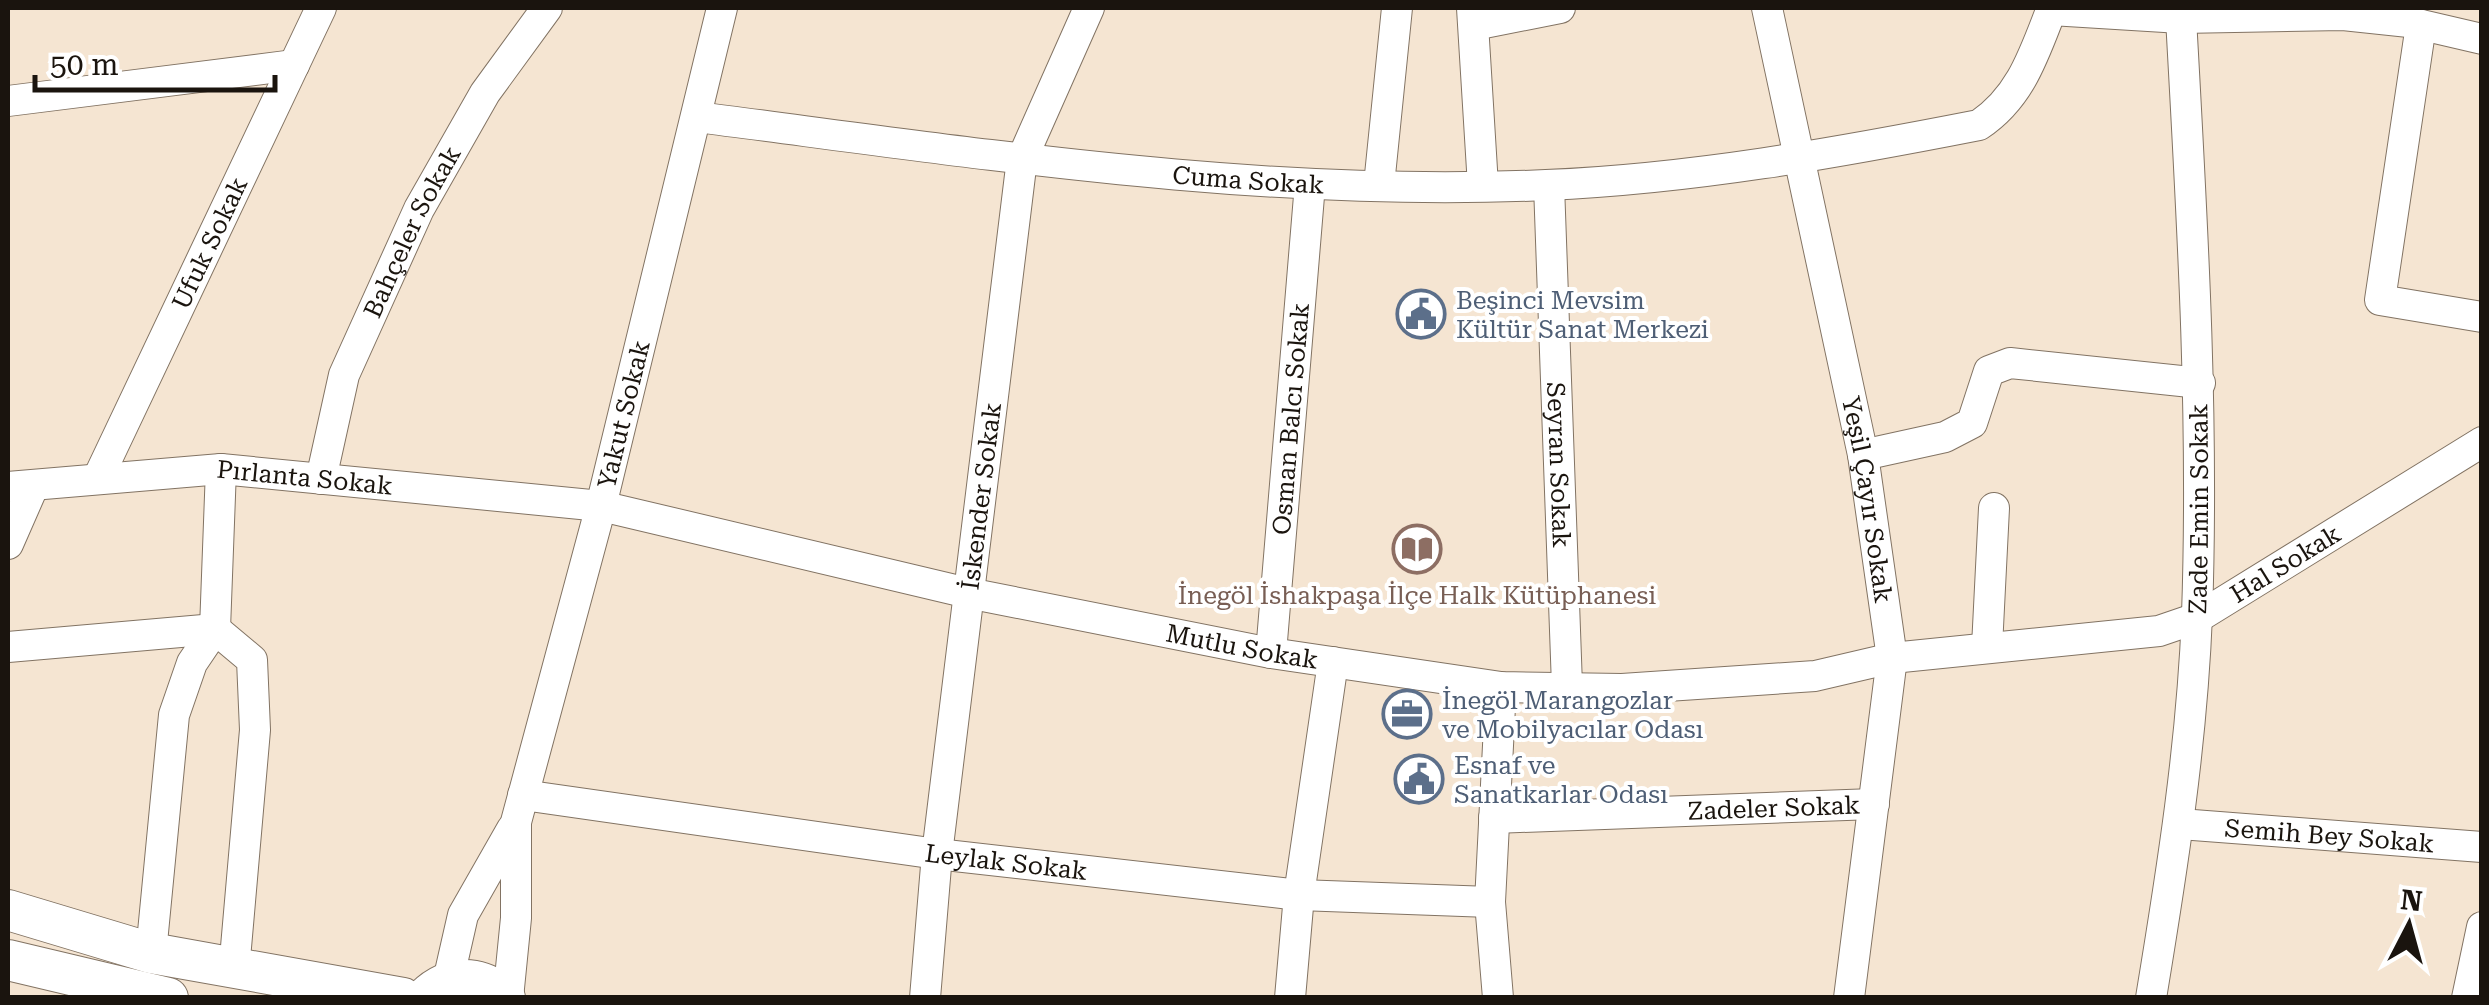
<svg xmlns="http://www.w3.org/2000/svg" width="2489" height="1005" font-family="'Roboto Serif',serif">
  <style>
    .lines { fill: none; stroke-linecap: round; stroke-linejoin: round }
    .street-casing { stroke: #827363; stroke-width: 32 }
    .secondary-casing { stroke: #827363; stroke-width: 42 }
    .street { stroke: #fff; stroke-width: 30 }
    .secondary { stroke: #fff; stroke-width: 40 }
    .labels { text-anchor: middle; stroke-width: 8; stroke-linejoin: round; paint-order: stroke }
    .street-label { font-size: 25px; fill: #1a140e; stroke: #fff }
    .service-label { font-size: 25px; fill: #4e5e75; stroke: #fff; text-anchor: start }
    .education-label { font-size: 25px; fill: #785e54; stroke: #fff }
  </style>
  <rect width="100%" height="100%" fill="#f5e5d2"/>
  <g class="lines">
    <g class="street-casing">
      <g id="street">
        <polyline points="1472,8 1483,186"/>
        <path id="s1" d="M1767 8 1863 455 1892 658 1849 998"/>
        <polyline points="2051,10 2181,18 2343,15 2409,22 2482,39"/>
        <polyline points="1474,25 1560,8"/>
        <polyline points="2421,25 2380,300 2482,317"/>
        <polyline points="8,101 294,65"/>
        <path id="s2" d="M697 117C978 153 1262 198 1546 185 1691 179 1836 153 1979 125 2021 97 2034 54 2052 8"/>
        <polyline points="1379,185 1397,8"/>
        <path id="s3" d="M1549 185 1567 686"/>
        <polyline points="1863,455 1945,437 1972,423 1989,371 2010,363 2200,383"/>
        <path id="s4" d="M98 478 321 8"/>
        <path id="s5" d="M321 479 344 375 419 209 485 93 547 8"/>
        <path id="s6" d="M8 487 221 469 601 506 968 593 1271 653 1501 687 1622 689 1815 676 1892 658 2159 631 2197 618 2482 442"/>
        <polyline points="8,544 33,487"/>
        <polyline points="8,647 215,629 252,660 255,730 234,970"/>
        <polyline points="1987,647 1994,508"/>
        <path id="s7" d="M1271 653 1310 184"/>
        <path id="s8" d="M523 795 937 854 1299 895 1490 902"/>
        <path id="s9" d="M1494 818 1874 804"/>
        <path id="s10" d="M2180 824 2482 847"/>
        <polyline points="151,953 174,715 192,663 215,629 221,469"/>
        <polyline points="448,981 463,915 512,829"/>
        <path id="s11" d="M508 998 516 918V822L601 506 722 8"/>
        <path id="s12" d="M925 998 937 854 1022 159 1089 8"/>
        <polyline points="1290,998 1299,895 1333,662"/>
        <polyline points="1498,998 1490,902 1501,687"/>
        <path id="s13" d="M2151 998C2172 871 2192 744 2197 615 2204 415 2192 217 2181 18"/>
        <polyline points="2467,998 2482,927"/>
      </g>
    </g>
    <g class="secondary-casing">
      <g id="secondary">
        <polyline points="8,910 151,953 403,998"/>
        <polyline points="8,960 168,998"/>
        <path d="M425 998C449 974 481 974 505 998"/>
      </g>
    </g>
    <use href="#street" class="street"/>
    <use href="#secondary" class="secondary"/>
  </g>
  <defs>
    <g id="civic-ring" transform="scale(2.5)"><circle r="9.5" fill="#fff" stroke="#5c6f8a" stroke-width="1.5"/><path d="M-.6-6.5H3V-4.5H.6V-3L4-1V1h2V6H-6V1h2V-1L-.6-3ZM-1.2 2.5V6h2.4V2.5Z" fill="#5c6f8a"/></g>
    <g id="library-ring" transform="scale(2.5)"><circle r="9.5" fill="#fff" stroke="#8d6e63" stroke-width="1.5"/><path d="M-6-4Q-3-5.5-.7-3.5V5Q-3 3-6 4ZM6-4Q3-5.5 .7-3.5V5Q3 3 6 4Z" fill="#8d6e63"/></g>
    <g id="office-ring" transform="scale(2.5)"><circle r="9.5" fill="#fff" stroke="#5c6f8a" stroke-width="1.5"/><path d="M-6-3h4V-5.5h4V-3h4V5H-6ZM-1-4.5V-3h2v-1.5ZM-6 0V1H6V0Z" fill="#5c6f8a"/></g>
  </defs>
  <g fill-rule="evenodd">
    <use href="#civic-ring" x="1421" y="314"/>
    <use href="#library-ring" x="1417" y="549"/>
    <use href="#office-ring" x="1407" y="714"/>
    <use href="#civic-ring" x="1419" y="779"/>
  </g>
  <g class="labels">
    <g class="street-label">
      <text dy="9" stroke="none"><textPath href="#s2" startOffset="555">Cuma Sokak</textPath></text>
      <text dy="9" stroke="none"><textPath href="#s5" startOffset="265">Bahçeler Sokak</textPath></text>
      <text dy="9" stroke="none"><textPath href="#s4" startOffset="260">Ufuk Sokak</textPath></text>
      <text dy="9" stroke="none"><textPath href="#s11" startOffset="598">Yakut Sokak</textPath></text>
      <text dy="9" stroke="none"><textPath href="#s7" startOffset="235">Osman Balcı Sokak</textPath></text>
      <text dy="9" stroke="none"><textPath href="#s3" startOffset="280">Seyran Sokak</textPath></text>
      <text dy="9" stroke="none"><textPath href="#s6" startOffset="298">Pırlanta Sokak</textPath></text>
      <text dy="9" stroke="none"><textPath href="#s12" startOffset="505">İskender Sokak</textPath></text>
      <text dy="9" stroke="none"><textPath href="#s1" startOffset="502">Yeşil Çayır Sokak</textPath></text>
      <text dy="9" stroke="none"><textPath href="#s13" startOffset="492">Zade Emin Sokak</textPath></text>
      <text dy="9" stroke="none"><textPath href="#s6" startOffset="2320">Hal Sokak</textPath></text>
      <text dy="9" stroke="none"><textPath href="#s6" startOffset="1252">Mutlu Sokak</textPath></text>
      <text dy="9" stroke="none"><textPath href="#s9" startOffset="280">Zadeler Sokak</textPath></text>
      <text dy="9" stroke="none"><textPath href="#s10" startOffset="150">Semih Bey Sokak</textPath></text>
      <text dy="9" stroke="none"><textPath href="#s8" startOffset="488">Leylak Sokak</textPath></text>
    </g>
    <g class="service-label">
      <text x="1456" y="309">Beşinci Mevsim<tspan x="1456" dy="29">Kültür Sanat Merkezi</tspan></text>
      <text x="1442" y="709">İnegöl Marangozlar<tspan x="1442" dy="29">ve Mobilyacılar Odası</tspan></text>
      <text x="1454" y="774">Esnaf ve<tspan x="1454" dy="29">Sanatkarlar Odası</tspan></text>
    </g>
    <g class="education-label">
      <text x="1417" y="604">İnegöl İshakpaşa İlçe Halk Kütüphanesi</text>
    </g>
  </g>
  <rect width="2489" height="1005" fill="none" stroke="#1a140e" stroke-width="20"/>
  <g transform="translate(2409 925) rotate(6)" stroke="#ffffff" stroke-width="8" paint-order="stroke">
  <path d="M0-8L18 38L0 25L-18 38Z" fill="#1a140e"/>
  <text y="-15" font-size="28" font-weight="bold" text-anchor="middle" fill="#1a140e">N</text>
  </g>
  <path d="M35 75v15h240v-15" fill="none" stroke="#1a140e" stroke-width="5"/>
  <text x="50" y="75" font-size="30" fill="#1a140e" stroke="#ffffff" stroke-width="8" paint-order="stroke">50 m</text>
</svg>
